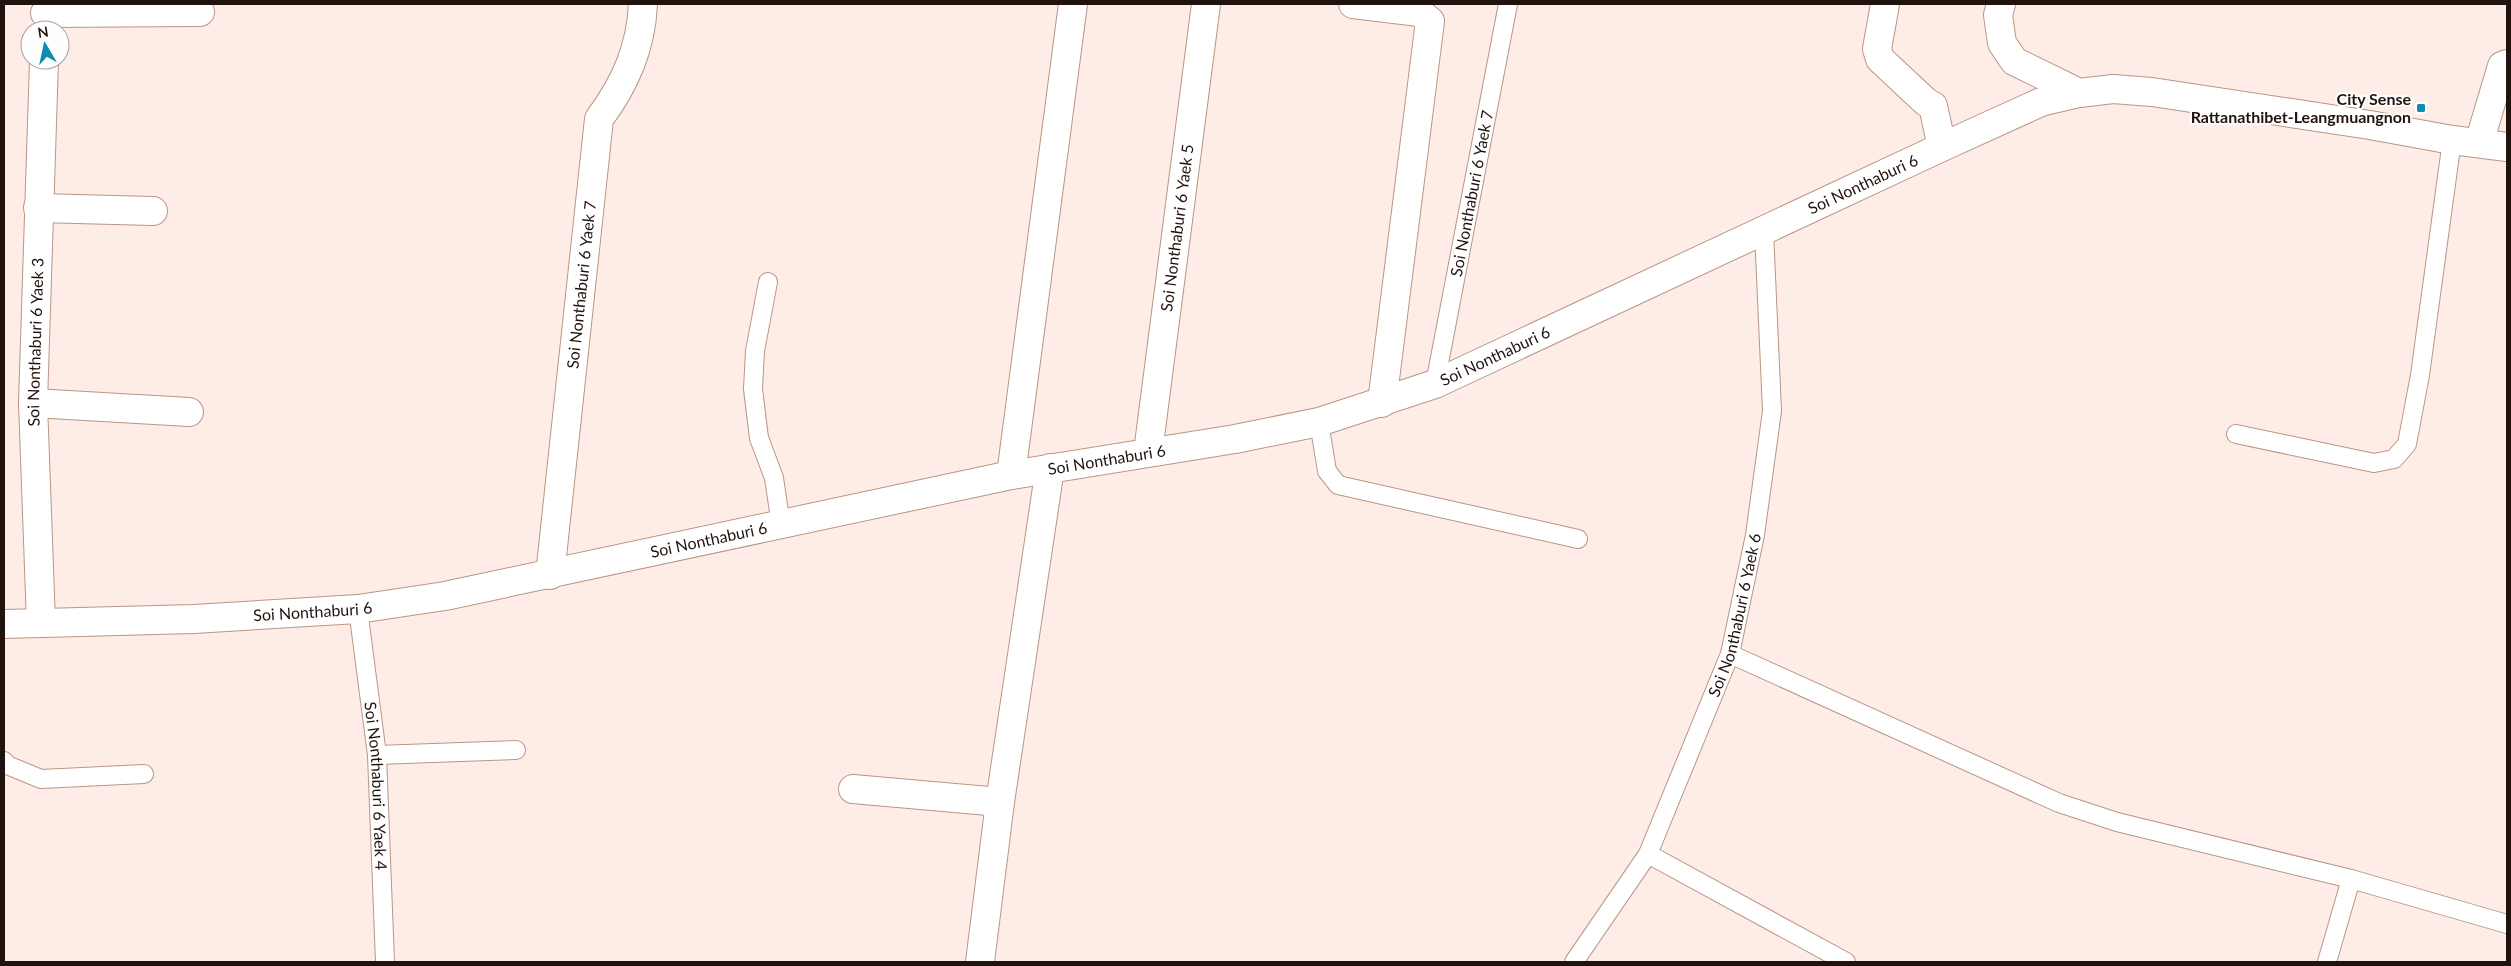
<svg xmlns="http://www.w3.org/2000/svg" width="2511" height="966" font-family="Lato,sans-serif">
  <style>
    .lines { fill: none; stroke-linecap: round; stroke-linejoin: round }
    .service-casing { stroke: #ba9586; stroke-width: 20 }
    .minor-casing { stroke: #ba9586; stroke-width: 30 }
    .tertiary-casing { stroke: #ba9586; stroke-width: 30 }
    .service { stroke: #fff; stroke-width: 18 }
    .minor { stroke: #fff; stroke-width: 28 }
    .tertiary { stroke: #fff; stroke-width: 28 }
    .poi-dot { fill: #0e8cad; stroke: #fefefe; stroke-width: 2 }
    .labels { text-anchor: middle; stroke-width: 4; stroke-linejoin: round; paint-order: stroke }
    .poi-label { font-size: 16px; font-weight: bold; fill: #20130d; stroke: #fefefe; text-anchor: end }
    .street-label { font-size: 16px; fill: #20130d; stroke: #fefefe }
  </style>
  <rect width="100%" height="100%" fill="#fdede6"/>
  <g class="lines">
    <g class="service-casing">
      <g id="service">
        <polyline points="768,282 755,351 753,389 759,438 774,478 781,525"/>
        <path id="s1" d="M1435 384 1508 4"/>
        <polyline points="1319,422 1327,471 1338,485 1578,539"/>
        <polyline points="2236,434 2374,463 2394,459 2407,444 2420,375 2452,140"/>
        <path id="s2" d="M358 609 377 755 385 962"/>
        <polyline points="1730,654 2059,803 2117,822 2351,879 2507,924"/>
        <polyline points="377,755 516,750"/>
        <polyline points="4,761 7,765 41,779 144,774"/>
        <polyline points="1648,854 1846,962"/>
        <path id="s3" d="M1574 962 1648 854 1730 654 1755 535 1772 411 1764 231"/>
        <polyline points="2327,962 2351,879"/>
      </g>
    </g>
    <g class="minor-casing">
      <g id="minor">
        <polyline points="1353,4 1419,12 1430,21 1382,403"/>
        <polyline points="1885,4 1877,49 1880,59 1926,102 1933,106 1942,147"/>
        <polyline points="2001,4 1998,15 2002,43 2014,61 2079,93"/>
        <polyline points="45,13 200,12"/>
        <polyline points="2479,143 2502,66 2507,64"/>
        <polyline points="38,208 153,211"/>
        <polyline points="33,403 189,412"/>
        <path id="s4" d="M1148 452 1206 4"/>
        <polyline points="1011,475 1073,4"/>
        <path id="s5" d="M550 575 599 119C625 84 641 48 643 4"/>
        <path id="s6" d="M41 623 33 403 44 60"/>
        <polyline points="853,789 1000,802"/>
        <polyline points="980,962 1000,802 1050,468"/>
      </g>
    </g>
    <g class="tertiary-casing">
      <g id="tertiary">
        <path id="s7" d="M4 624 194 619 358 609 445 596 1011 475 1235 439 1319 422 1435 384 1942 147 2041 102 2079 93 2113 89 2152 92 2370 125 2452 140 2507 147"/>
      </g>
    </g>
    <use href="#service" class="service"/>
    <use href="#minor" class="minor"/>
    <use href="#tertiary" class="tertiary"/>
  </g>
  <rect class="poi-dot" x="2416" y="103" width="10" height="10" rx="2.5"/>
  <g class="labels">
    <g class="poi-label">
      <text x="2411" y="105">City Sense<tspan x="2411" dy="18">Rattanathibet-Leangmuangnon</tspan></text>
    </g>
    <g class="street-label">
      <text dy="6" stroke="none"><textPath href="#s7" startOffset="1928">Soi Nonthaburi 6</textPath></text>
      <text dy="6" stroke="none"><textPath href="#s1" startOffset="194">Soi Nonthaburi 6 Yaek 7</textPath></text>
      <text dy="6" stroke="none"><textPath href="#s4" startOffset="226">Soi Nonthaburi 6 Yaek 5</textPath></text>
      <text dy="6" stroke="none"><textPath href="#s5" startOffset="292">Soi Nonthaburi 6 Yaek 7</textPath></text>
      <text dy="6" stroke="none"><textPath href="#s6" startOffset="281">Soi Nonthaburi 6 Yaek 3</textPath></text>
      <text dy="6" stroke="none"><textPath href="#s7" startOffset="1522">Soi Nonthaburi 6</textPath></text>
      <text dy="6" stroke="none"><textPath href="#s7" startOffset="1118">Soi Nonthaburi 6</textPath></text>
      <text dy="6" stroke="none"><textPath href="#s7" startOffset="712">Soi Nonthaburi 6</textPath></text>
      <text dy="6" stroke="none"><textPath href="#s7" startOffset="309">Soi Nonthaburi 6</textPath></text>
      <text dy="6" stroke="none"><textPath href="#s3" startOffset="386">Soi Nonthaburi 6 Yaek 6</textPath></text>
      <text dy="6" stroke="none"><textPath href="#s2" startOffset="178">Soi Nonthaburi 6 Yaek 4</textPath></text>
    </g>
  </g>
  <rect width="2511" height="966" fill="none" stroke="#20130d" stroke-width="10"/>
  <g transform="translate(45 45) rotate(351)"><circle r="24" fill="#fefefe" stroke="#a5a09e"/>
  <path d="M0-4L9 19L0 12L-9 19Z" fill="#0e8cad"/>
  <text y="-8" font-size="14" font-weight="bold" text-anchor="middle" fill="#20130d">N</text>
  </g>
</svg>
